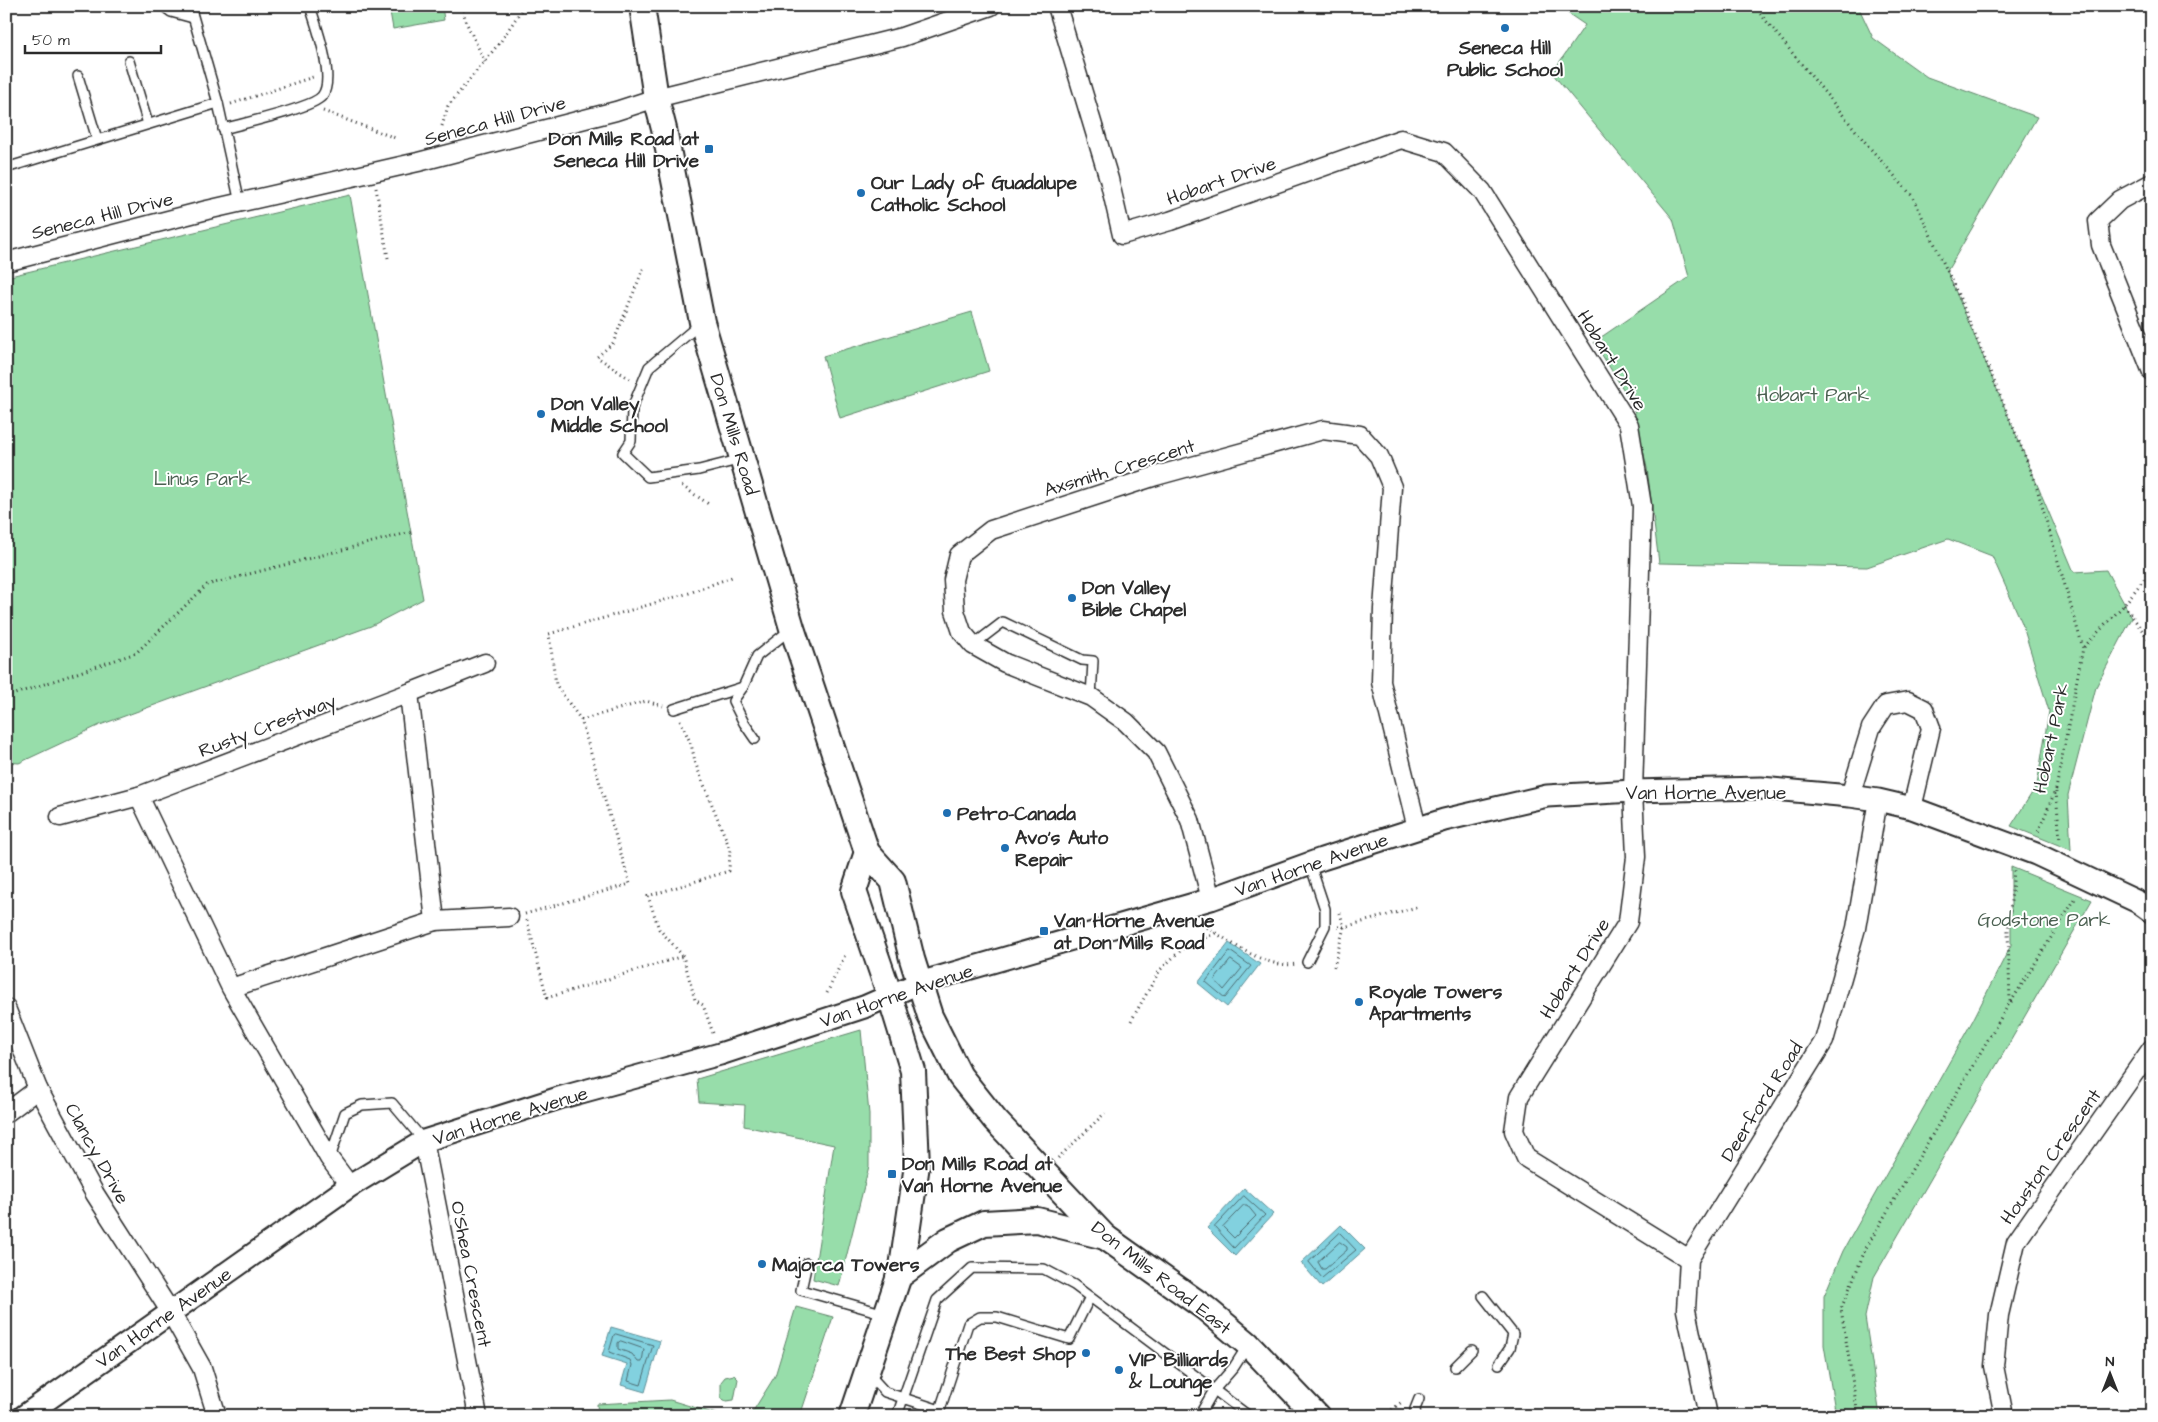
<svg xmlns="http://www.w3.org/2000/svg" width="2158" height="1422" font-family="'Architects Daughter',sans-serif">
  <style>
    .green { fill: #97ddaa; stroke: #61846a }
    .water { fill: #82d1df; stroke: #5f8f97 }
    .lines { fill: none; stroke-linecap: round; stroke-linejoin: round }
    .shore { stroke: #4e6d73; stroke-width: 1 }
    .service-casing { stroke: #2b2b2b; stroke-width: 12 }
    .minor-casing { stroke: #2b2b2b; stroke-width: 21 }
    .tertiary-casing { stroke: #2b2b2b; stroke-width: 25 }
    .secondary-casing { stroke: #2b2b2b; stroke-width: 28 }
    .path { stroke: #2b2b2b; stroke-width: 3; stroke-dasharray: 1 4; stroke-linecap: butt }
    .service { stroke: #fff; stroke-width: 9 }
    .minor { stroke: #fff; stroke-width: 18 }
    .tertiary { stroke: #fff; stroke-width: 21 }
    .secondary { stroke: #fff; stroke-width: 24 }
    .poi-dot { fill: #1f6fb2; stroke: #fff; stroke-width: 2 }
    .labels { text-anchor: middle; stroke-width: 4; stroke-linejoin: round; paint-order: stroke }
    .poi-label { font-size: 19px; font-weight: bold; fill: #2b2b2b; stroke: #fff; text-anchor: start }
    .street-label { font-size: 19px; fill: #2b2b2b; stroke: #fff }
    .park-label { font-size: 19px; fill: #4b6051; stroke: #fff }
  </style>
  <rect width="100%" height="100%" fill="#fff"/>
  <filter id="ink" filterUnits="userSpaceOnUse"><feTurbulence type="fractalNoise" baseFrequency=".02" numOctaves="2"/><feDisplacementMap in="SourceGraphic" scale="10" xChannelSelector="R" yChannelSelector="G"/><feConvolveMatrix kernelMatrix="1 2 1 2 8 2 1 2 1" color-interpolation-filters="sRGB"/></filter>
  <g filter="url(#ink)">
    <g class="green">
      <polygon points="389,6 442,6 444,20 393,29"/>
      <polygon points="1565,6 1858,6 1873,38 1927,77 2037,117 1947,271 2074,572 2106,570 2132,618 2096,687 2068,795 2071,850 2011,826 2037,785 2049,711 2022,623 1992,556 1948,539 1867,567 1659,563 1647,468 1633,405 1594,342 1689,277 1673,219 1552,73 1585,25 1563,10"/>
      <polygon points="350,195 423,599 371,626 100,725 19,763 6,762 6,277"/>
      <polygon points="972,312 989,371 840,418 823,356"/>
      <polygon points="2011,867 2092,900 1874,1277 1865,1317 1880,1416 1836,1416 1824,1345 1824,1296 1843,1251 1973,1020 2011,945"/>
      <polygon points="861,1030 869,1114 869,1166 839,1286 813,1279 834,1145 744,1126 745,1105 699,1102 697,1079"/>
      <polygon points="796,1307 833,1317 800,1416 750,1416 775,1376"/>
      <polygon points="734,1375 738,1379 734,1400 726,1401 721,1398 721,1382 725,1377"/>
      <polygon points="670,1400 723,1416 598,1416 597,1404"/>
    </g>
    <g class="water">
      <polygon points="1229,943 1260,964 1227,1007 1198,983"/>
      <polygon points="1244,1188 1273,1214 1235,1256 1207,1228"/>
      <polygon points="1341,1225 1365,1249 1322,1287 1301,1263"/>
      <polygon points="611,1327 660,1341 645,1392 621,1385 627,1364 602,1356"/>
    </g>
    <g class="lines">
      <g class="shore">
        <polygon points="1230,951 1251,966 1225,998 1206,982"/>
        <polygon points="1231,960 1242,968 1224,990 1215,980"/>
        <polygon points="1244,1196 1265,1215 1234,1248 1215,1227"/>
        <polygon points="1244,1205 1247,1205 1256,1216 1234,1238 1223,1227"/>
        <polygon points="1340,1233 1356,1250 1322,1278 1309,1262"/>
        <polygon points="1340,1242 1347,1247 1347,1250 1325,1269 1322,1269 1318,1262"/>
        <polygon points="616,1334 653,1345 641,1385 628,1381 632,1365 630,1360 609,1352 614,1335"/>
        <polygon points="621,1341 644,1349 642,1362 638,1362 632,1354 618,1349 618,1343"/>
      </g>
      <g class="service-casing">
        <g id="service">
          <polyline points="163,6 171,12 193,18"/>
          <polyline points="190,6 218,103 240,203"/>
          <polyline points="129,61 148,124"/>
          <polyline points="78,76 97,139"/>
          <path d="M223 129C240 124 313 108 322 96 336 79 316 25 310 6"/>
          <polyline points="6,168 218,103"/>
          <polyline points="700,324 649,367 632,408 631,441 623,453 648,477 699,470 742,459"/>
          <polyline points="973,645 1003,622 1082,660 1093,661 1091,697"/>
          <polyline points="674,709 743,687"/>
          <polyline points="755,739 744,723 733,701 743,687 757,656 790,630"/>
          <polyline points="1307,962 1325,926 1325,909 1310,864"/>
          <polyline points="330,1158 345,1113 362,1105 392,1103 424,1141"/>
          <polyline points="807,1263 801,1290 885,1314"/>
          <polyline points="1483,1296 1513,1334 1510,1348 1499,1364"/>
          <polyline points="1455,1367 1472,1350"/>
          <polyline points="870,1372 874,1380 885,1392 940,1410"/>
          <polyline points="897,1416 937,1300 972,1268 1044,1269 1074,1285 1249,1416"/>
          <polyline points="938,1416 968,1324 980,1317 997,1317 1069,1339 1090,1297"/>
          <polyline points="1199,1416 1214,1390 1234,1367 1248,1345"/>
          <polyline points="1416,1416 1415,1409 1419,1399"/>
        </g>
      </g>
      <g class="minor-casing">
        <g id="minor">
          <polyline points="1057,6 1109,179 1122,235 1170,221 1401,139 1444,152 1482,191 1629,425 1642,506 1633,791 1636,857 1628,922 1519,1097 1514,1131 1526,1158 1689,1259"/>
          <polyline points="2152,183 2120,200 2098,221 2101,245 2152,372"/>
          <polyline points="6,262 207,210 418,162 616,111 656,98 902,37 991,6"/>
          <polyline points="409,693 485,663"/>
          <polyline points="1850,796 1871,728 1886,705 1908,701 1924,709 1931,728 1912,808"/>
          <polyline points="60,817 139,796"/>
          <polyline points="1211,899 1190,820 1156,752 1126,722 1091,697 1005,663 973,645 962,632 955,611 953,580 959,555 991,530 1156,476 1323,430 1360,435 1379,456 1392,487 1383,609 1381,682 1417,828"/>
          <polyline points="435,921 509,917"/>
          <polyline points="231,988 435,921 409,693 139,796 231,988 329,1158 350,1186"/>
          <polyline points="6,1008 38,1089 95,1194 170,1311 202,1368 217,1416"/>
          <polyline points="6,1113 38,1089"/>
          <polyline points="424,1141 478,1416"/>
          <polyline points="1708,1416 1686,1310 1689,1259 1824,1041 1856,928 1878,800"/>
          <polyline points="2004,1416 1994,1366 1999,1315 2016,1242 2152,1048"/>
        </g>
      </g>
      <g class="tertiary-casing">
        <polyline id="tertiary" points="24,1416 350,1186 424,1141 559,1098 720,1054 864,1007 919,983 1211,899 1322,859 1444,820 1547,796 1633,791 1761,788 1850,796 1878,800 1912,808 2036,854 2138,902 2152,912"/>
      </g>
      <g class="secondary-casing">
        <g id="secondary">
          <polyline points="642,6 656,98 664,129 702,322 792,628 867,852 893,881 912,959 930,1016 960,1076 995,1120 1105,1237 1205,1308 1248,1344 1317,1416"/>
          <polyline points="898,1277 948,1240 984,1223 1037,1220 1105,1237"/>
          <polyline points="852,1416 902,1267 917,1165 913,1071 890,996 854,891 867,852"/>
        </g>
      </g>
      <g class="path">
        <polyline points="462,6 466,22 485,62"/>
        <polyline points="1754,6 1870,148 1913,197 1961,301 2034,478 2083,648 2056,789 2038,832"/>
        <polyline points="231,104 313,77"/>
        <polyline points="323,111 398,139"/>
        <polyline points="442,126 448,106 501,41 524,6"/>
        <polyline points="376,188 388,258"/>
        <polyline points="630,379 597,357 613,343 644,267"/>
        <polyline points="682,486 710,505"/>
        <polyline points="2124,605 2152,644"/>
        <polyline points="2084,647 2124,605 2152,569"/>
        <polyline points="6,697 136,653 207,585 411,532"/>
        <polyline points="581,720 646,701 663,706"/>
        <polyline points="680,720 691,744 696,765 730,849 729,871 648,896 659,929 683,956 695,1000 703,1005 714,1036"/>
        <polyline points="2056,792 2060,841"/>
        <polyline points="525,914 630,884 581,720 556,685 549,634 689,593 732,577"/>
        <polyline points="527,920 547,998 683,956"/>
        <path d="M1199 922C1225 938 1265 970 1296 964"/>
        <polyline points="1338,927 1344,927 1417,907"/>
        <polyline points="1334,967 1344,927 1340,913"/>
        <polyline points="827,993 846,953"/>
        <polyline points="2011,1002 2075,899"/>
        <polyline points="1131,1021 1160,970 1181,950 1215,933"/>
        <polyline points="1058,1158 1105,1113"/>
        <polyline points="1384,1416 1403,1401"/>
        <polyline points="1858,1416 1841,1309 1866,1248 2010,1002 2008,931 2014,871"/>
      </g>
      <use href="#service" class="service"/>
      <use href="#minor" class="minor"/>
      <use href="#tertiary" class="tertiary"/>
      <use href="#secondary" class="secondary"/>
    </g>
  </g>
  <g class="poi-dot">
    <circle cx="1505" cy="28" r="5"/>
    <rect x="704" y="144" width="10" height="10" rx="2.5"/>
    <circle cx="861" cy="193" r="5"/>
    <circle cx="541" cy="414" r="5"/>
    <circle cx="1072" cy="598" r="5"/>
    <circle cx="947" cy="813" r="5"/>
    <circle cx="1005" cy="848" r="5"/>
    <rect x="1039" y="926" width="10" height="10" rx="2.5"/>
    <circle cx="1359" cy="1002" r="5"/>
    <rect x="887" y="1169" width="10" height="10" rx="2.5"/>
    <circle cx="762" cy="1264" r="5"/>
    <circle cx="1086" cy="1353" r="5"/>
    <circle cx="1119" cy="1370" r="5"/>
  </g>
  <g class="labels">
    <g class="poi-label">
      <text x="1505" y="54" text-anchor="middle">Seneca Hill<tspan x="1505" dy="22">Public School</tspan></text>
      <text x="699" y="145" text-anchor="end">Don Mills Road at<tspan x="699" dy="22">Seneca Hill Drive</tspan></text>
      <text x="871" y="189">Our Lady of Guadalupe<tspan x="871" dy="22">Catholic School</tspan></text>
      <text x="551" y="410">Don Valley<tspan x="551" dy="22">Middle School</tspan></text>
      <text x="1082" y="594">Don Valley<tspan x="1082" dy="22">Bible Chapel</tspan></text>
      <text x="957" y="820">Petro-Canada</text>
      <text x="1015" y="844">Avo's Auto<tspan x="1015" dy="22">Repair</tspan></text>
      <text x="1054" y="927">Van Horne Avenue<tspan x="1054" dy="22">at Don Mills Road</tspan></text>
      <text x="1369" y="998">Royale Towers<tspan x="1369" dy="22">Apartments</tspan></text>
      <text x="902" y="1170">Don Mills Road at<tspan x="902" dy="22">Van Horne Avenue</tspan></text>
      <text x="772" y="1271">Majorca Towers</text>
      <text x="1076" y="1360" text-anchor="end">The Best Shop</text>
      <text x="1129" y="1366">VIP Billiards<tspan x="1129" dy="22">&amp; Lounge</tspan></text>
    </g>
    <g class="street-label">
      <text transform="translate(495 120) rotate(-15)" y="7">Seneca Hill Drive</text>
      <text transform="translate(1221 180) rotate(-19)" y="7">Hobart Drive</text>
      <text transform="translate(102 215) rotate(-14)" y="7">Seneca Hill Drive</text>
      <text transform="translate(1613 360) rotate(58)" y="7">Hobart Drive</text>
      <text transform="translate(735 434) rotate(73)" y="7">Don Mills Road</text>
      <text transform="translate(1119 467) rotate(-17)" y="7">Axsmith Crescent</text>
      <text transform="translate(267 725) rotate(-21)" y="7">Rusty Crestway</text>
      <text transform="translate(2050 738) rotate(-78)" y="7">Hobart Park</text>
      <text x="1706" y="799">Van Horne Avenue</text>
      <text transform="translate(1311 864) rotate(-19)" y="7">Van Horne Avenue</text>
      <text transform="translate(1574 968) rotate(-58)" y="7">Hobart Drive</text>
      <text transform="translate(896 995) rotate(-19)" y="7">Van Horne Avenue</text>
      <text transform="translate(1761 1101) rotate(-58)" y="7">Deerford Road</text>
      <text transform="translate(510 1115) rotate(-17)" y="7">Van Horne Avenue</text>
      <text transform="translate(98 1153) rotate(61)" y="7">Clancy Drive</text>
      <text transform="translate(2050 1156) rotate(-55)" y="7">Houston Crescent</text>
      <text transform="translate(472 1274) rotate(79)" y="7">O'Shea Crescent</text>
      <text transform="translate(1162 1277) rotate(38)" y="7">Don Mills Road East</text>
      <text transform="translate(163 1317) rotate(-35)" y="7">Van Horne Avenue</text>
    </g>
    <g class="park-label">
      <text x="1813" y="401">Hobart Park</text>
      <text x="202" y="485">Linus Park</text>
      <text x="2044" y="926">Godstone Park</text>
    </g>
  </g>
  <rect width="2158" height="1422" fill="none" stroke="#fff" stroke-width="25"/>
  <rect x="12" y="12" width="2133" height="1397" fill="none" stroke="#2b2b2b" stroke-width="2" filter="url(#ink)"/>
  <g transform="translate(2110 1374)" stroke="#ffffff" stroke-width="4" paint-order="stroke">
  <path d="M0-4L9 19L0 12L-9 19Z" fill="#2b2b2b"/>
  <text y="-8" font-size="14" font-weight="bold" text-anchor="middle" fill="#2b2b2b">N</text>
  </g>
  <path d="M25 45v8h136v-8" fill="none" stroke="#2b2b2b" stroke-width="2.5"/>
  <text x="32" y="45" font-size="15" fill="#2b2b2b" stroke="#ffffff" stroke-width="4" paint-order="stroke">50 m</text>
</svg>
